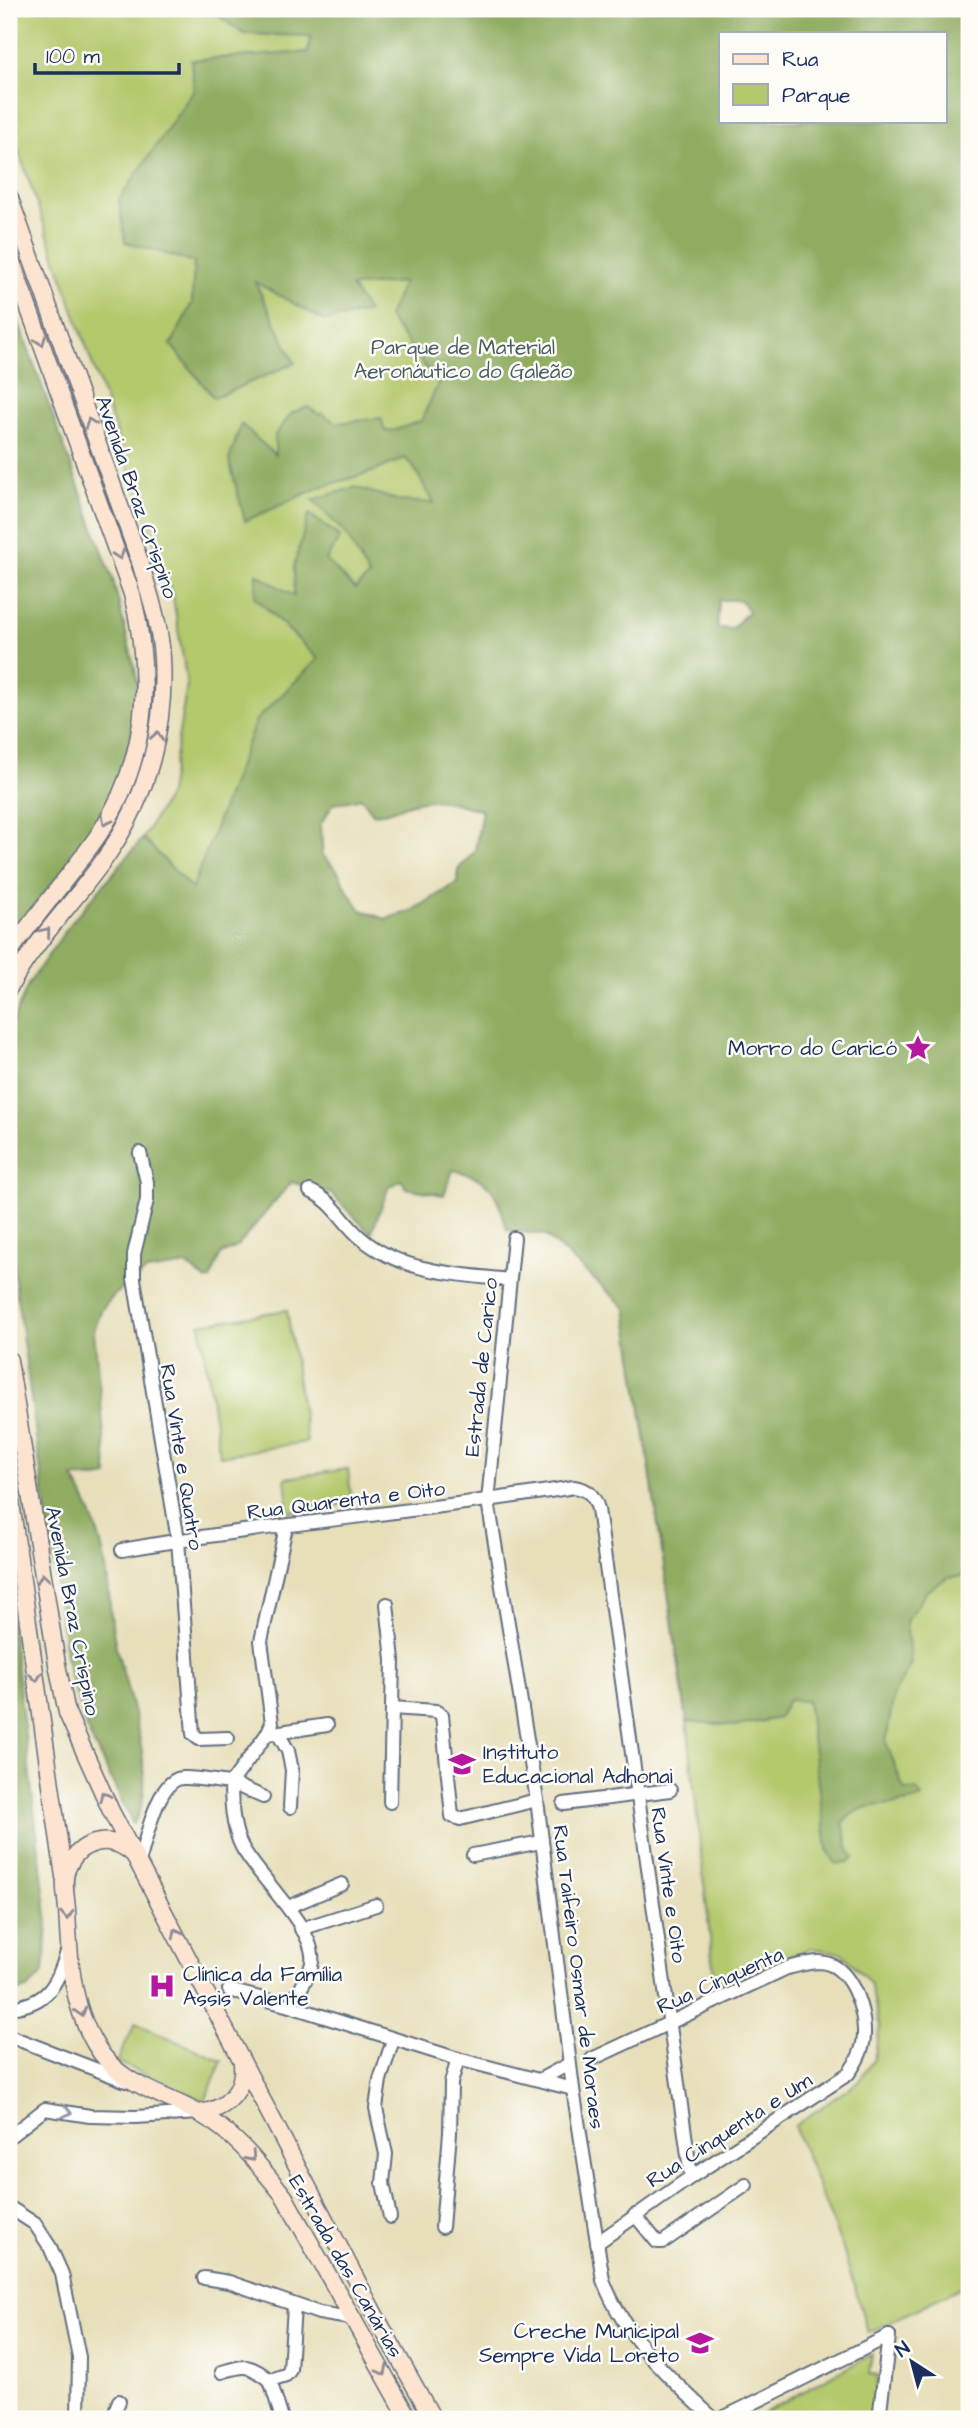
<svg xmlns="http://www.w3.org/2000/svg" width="978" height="2428" font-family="'Architects Daughter',sans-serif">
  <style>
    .green { fill: #b4c86c; stroke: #687c65; stroke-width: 2; fill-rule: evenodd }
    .forest { fill: #8fac60; stroke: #556e5f; stroke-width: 2; fill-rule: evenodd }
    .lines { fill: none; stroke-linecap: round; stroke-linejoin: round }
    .minor-casing { stroke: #626d7e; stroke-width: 16 }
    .secondary-casing { stroke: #626d7e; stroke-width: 19 }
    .minor { stroke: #fff; stroke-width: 12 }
    .secondary { stroke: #fde4d0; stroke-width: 16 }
    .oneway { stroke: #8c8a97 }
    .oneway2 { stroke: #8d97ae }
    .labels { text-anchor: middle; stroke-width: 5; stroke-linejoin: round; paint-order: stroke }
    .park-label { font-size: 21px; fill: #495d62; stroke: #fdfcf7 }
    .street-label { font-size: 21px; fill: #1b2f5e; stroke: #fdfcf7 }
    .poi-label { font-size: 21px; fill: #1b2f5e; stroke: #fdfcf7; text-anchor: end }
  </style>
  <rect width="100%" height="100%" fill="#fdfcf7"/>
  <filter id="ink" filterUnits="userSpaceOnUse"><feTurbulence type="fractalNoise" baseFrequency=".0143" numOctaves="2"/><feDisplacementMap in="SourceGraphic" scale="14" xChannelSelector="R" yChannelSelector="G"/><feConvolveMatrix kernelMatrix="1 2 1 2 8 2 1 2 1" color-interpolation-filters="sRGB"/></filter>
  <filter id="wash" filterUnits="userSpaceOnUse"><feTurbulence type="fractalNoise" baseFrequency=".00686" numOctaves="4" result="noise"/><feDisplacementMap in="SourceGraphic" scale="28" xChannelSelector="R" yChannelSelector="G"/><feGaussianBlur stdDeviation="1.57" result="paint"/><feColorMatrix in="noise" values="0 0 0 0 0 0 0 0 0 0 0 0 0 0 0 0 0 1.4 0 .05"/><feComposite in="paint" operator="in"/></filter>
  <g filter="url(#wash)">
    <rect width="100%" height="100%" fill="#e7dfba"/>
    <g class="green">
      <path d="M9 9H969V2283L868 2333 842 2246 794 2126 858 2082 874 2059 880 2027 870 1983 842 1953 810 1948 729 1990 715 1986 687 1721 626 1308 545 1235 191 889 143 838 169 794 187 684 173 597 9 123ZM721 33H945V121H721ZM719 600H740L749 611 732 629 717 628ZM362 798 373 813C390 815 400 805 416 802 441 796 458 805 482 810L475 851 458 870 457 883 411 911 385 919 361 910 349 893 337 870 323 856 320 825 333 804Z"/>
      <polygon points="287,1310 307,1442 220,1456 200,1324"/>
      <polygon points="348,1469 352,1503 289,1512 285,1478"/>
      <polygon points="135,2023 222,2061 205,2101 117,2062"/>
      <polygon points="872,2354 869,2374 878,2375 872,2419 753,2419"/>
    </g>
    <g class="forest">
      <path d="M209 9H969V1575L948 1577 927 1591 906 1622 911 1664 894 1693 886 1742 904 1790 916 1789 922 1798C895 1810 865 1796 843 1823L849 1850 854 1857 848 1862 836 1864 827 1849 807 1701 788 1700 778 1718 738 1726 687 1721 626 1308 545 1235 507 1230C498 1194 492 1178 453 1170L444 1195 406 1188 402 1180 389 1186 371 1234 332 1194 291 1182 237 1247 221 1254 210 1280H206L187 1265 147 1271 116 1293 102 1309 94 1331 108 1476 97 1478 73 1477C88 1502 98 1528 104 1557 110 1585 109 1614 115 1642 125 1688 163 1784 133 1824L89 1734 68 1670 9 1238V1030L29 983 70 924 143 838 192 889 256 720 318 659 255 597 257 574 294 596V566L309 514 340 537 326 560 355 589 369 576 346 534 313 500 355 487 400 501 434 503 413 466 405 458 375 471 318 488 245 521 229 460 241 424 275 455V435L292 413 308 407 319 415 321 413 337 423 381 418 385 431C397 432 408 424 421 421L438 384 388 317 403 282 351 287 368 312 325 321 255 282 295 363 214 398 171 345 192 303 194 262 125 242 119 200 194 90 191 60 308 52 311 36 244 34ZM721 33H945V121H721ZM719 600H740L749 611 732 629 717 628ZM362 798 373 813C390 815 400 805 416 802 441 796 458 805 482 810L475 851 458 870 457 883 411 911 385 919 361 910 349 893 337 870 323 856 320 825 333 804Z"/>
      <polygon points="9,296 113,580 140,691 123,773 87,842 9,935"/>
      <polygon points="9,1605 48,1923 44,1973 27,1989 9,1994"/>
    </g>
  </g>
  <g filter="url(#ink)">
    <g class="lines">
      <g class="minor-casing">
        <g id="minor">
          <polyline points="140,1153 147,1182 147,1200 134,1254 134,1279 178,1540 193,1734 199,1739 228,1738"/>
          <path d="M310 1191C335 1202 341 1221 361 1238 402 1273 457 1274 509 1280"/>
          <path d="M514 1238 488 1501 537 1800 573 2089 603 2280C625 2338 669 2378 714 2419"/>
          <path d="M122 1550C272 1523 424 1512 574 1487 588 1489 594 1495 598 1509L691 2177"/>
          <polyline points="387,1604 393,1660 390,1802"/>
          <polyline points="392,1708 436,1711 442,1715 452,1816 460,1819 537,1800"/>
          <polyline points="278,1733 288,1751 292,1770 290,1807"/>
          <polyline points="267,1734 272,1723 261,1641 286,1527"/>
          <polyline points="263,1797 231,1783 267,1734 327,1725"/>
          <polyline points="564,1804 670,1790"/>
          <polyline points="473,1855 541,1842"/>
          <path d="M139 1862C146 1841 157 1780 182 1778 198 1777 216 1782 231 1783 231 1803 232 1829 242 1847 258 1877 317 1930 312 1962 310 1977 297 1993 290 2006"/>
          <polyline points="288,1907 342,1884"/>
          <polyline points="301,1929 376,1905"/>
          <polyline points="229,1990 290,2006 458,2059 573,2089"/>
          <path d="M9 2008C47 2004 57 1986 67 1952"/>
          <polyline points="9,2036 126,2081"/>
          <path d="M592 2059 787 1968C797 1966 809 1962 819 1962 850 1963 865 2009 864 2034 864 2049 857 2062 848 2074L691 2177 597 2243"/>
          <polyline points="541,2079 569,2064"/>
          <polyline points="9,2137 45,2109 90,2116 136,2117 199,2113"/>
          <polyline points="9,2207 35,2224 50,2247 62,2274 79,2357 78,2419"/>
          <polyline points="635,2215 657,2242 663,2242 746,2185"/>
          <polyline points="390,2217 383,2183 386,2154 376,2108 380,2080 393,2040"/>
          <polyline points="442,2227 450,2133 451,2083 458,2059"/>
          <polyline points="204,2278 229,2282 319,2313 355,2319"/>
          <path d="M222 2372C247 2364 250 2365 270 2380"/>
          <polyline points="112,2419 119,2401"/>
          <polyline points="282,2419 270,2380 286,2375 290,2370 294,2306"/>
          <polyline points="721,2419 889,2336"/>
          <polyline points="879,2419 889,2336"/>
        </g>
      </g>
      <g class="secondary-casing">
        <g id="secondary">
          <path d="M9 196 139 559C149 592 160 624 162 658 166 727 148 794 110 851 78 899 36 938 9 988"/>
          <path d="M9 254 132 594C153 678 148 760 99 834 71 875 37 913 9 953"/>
          <polyline points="9,1360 57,1664 67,1713 111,1811 375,2315 433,2419"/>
          <polyline points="9,1488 64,1877"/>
          <path d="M134 1855C123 1844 110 1839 95 1843 83 1846 73 1855 68 1867 62 1879 66 1896 67 1909 69 1955 71 2004 95 2044 119 2086 162 2092 200 2114 235 2133 259 2165 284 2196L409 2419"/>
          <path d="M199 2113C226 2110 245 2091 242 2063"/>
        </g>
      </g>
      <use href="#minor" class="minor"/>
      <use href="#secondary" class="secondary"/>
    </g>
    <defs><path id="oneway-chevron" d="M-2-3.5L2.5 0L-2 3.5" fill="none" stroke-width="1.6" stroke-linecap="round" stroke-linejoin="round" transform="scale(1.75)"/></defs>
    <g class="oneway">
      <use href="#oneway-chevron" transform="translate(41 341) rotate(70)"/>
      <use href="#oneway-chevron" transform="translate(90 423) rotate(-110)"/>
      <use href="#oneway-chevron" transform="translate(119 555) rotate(70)"/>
      <use href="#oneway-chevron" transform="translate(157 736) rotate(-80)"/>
      <use href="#oneway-chevron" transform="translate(106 821) rotate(118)"/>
      <use href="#oneway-chevron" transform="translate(46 932) rotate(-51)"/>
      <use href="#oneway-chevron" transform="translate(43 1578) rotate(-99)"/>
      <use href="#oneway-chevron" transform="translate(36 1677) rotate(82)"/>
      <use href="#oneway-chevron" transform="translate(104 1796) rotate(-116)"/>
      <use href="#oneway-chevron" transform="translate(67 1915) rotate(87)"/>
      <use href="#oneway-chevron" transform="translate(177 1933) rotate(-118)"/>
      <use href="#oneway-chevron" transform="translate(81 2012) rotate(73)"/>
      <use href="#oneway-chevron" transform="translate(251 2157) rotate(48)"/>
      <use href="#oneway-chevron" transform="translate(383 2371) rotate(62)"/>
    </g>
    <use class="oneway2" href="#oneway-chevron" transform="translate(67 2112) rotate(11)"/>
  </g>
  <defs>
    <g id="sight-bare" transform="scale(2.1)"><path d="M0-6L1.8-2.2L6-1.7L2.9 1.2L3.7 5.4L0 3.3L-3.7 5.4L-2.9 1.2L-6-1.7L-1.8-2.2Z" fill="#b5179e" stroke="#fdfcf7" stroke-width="2.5" paint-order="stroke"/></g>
    <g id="school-bare" transform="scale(2.1)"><path d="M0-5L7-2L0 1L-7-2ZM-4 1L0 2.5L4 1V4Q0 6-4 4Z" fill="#b5179e" stroke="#fdfcf7" stroke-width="2.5" paint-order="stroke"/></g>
    <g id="hospital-bare" transform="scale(2.1)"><path d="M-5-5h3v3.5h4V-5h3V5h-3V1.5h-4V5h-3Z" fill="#b5179e" stroke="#fdfcf7" stroke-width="2.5" paint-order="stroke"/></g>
  </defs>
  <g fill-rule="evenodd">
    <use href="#sight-bare" x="918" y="1048"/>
    <use href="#school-bare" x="462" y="1764"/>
    <use href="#hospital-bare" x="162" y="1986"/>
    <use href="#school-bare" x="700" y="2343"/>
  </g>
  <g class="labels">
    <g class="park-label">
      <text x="463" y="354">Parque de Material<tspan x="463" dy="24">Aeronáutico do Galeão</tspan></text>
    </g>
    <g class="street-label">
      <text transform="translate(137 497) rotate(71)" y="7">Avenida Braz Crispino</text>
      <text transform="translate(481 1367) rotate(-84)" y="7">Estrada de Carico</text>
      <text transform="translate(182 1457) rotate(81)" y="7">Rua Vinte e Quatro</text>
      <text transform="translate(346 1500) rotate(-7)" y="7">Rua Quarenta e Oito</text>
      <text transform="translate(73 1611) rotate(79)" y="7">Avenida Braz Crispino</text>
      <text transform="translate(669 1885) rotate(82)" y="7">Rua Vinte e Oito</text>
      <text transform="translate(579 1977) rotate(83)" y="7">Rua Taifeiro Osmar de Moraes</text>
      <text transform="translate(720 1980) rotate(-24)" y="7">Rua Cinquenta</text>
      <text transform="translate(729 2130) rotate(-33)" y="7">Rua Cinquenta e Um</text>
      <text transform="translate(346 2266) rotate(60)" y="7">Estrada das Canárias</text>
    </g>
    <g class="poi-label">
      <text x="897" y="1055">Morro do Caricó</text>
      <text x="483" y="1759" text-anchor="start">Instituto<tspan x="483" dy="24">Educacional Adhonai</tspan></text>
      <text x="183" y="1981" text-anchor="start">Clínica da Família<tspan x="183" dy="24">Assis Valente</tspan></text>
      <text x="679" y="2338">Creche Municipal<tspan x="679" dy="24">Sempre Vida Loreto</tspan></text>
    </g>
  </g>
  <rect width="978" height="2428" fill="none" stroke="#fdfcf7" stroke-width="35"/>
  <rect x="719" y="32" width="228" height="91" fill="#fdfcf7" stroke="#a3aaba" stroke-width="2"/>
  <rect x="733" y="54" width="35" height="10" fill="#fde4d0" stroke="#a3aaba" stroke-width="2"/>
  <text x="782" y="66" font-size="21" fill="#1b2f5e">Rua</text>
  <rect x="733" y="84" width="35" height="21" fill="#b4c86c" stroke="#a3aaba" stroke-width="2"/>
  <text x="782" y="102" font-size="21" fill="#1b2f5e">Parque</text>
  <g transform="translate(912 2362) rotate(324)" stroke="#fdfcf7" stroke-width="5" paint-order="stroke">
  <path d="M0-5L12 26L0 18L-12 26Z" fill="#1b2f5e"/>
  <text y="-10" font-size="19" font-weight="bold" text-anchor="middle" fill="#1b2f5e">N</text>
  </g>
  <path d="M35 63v10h144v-10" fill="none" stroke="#1b2f5e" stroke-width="3.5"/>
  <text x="46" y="63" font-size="21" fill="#1b2f5e" stroke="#fdfcf7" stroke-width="5" paint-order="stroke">100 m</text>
</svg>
